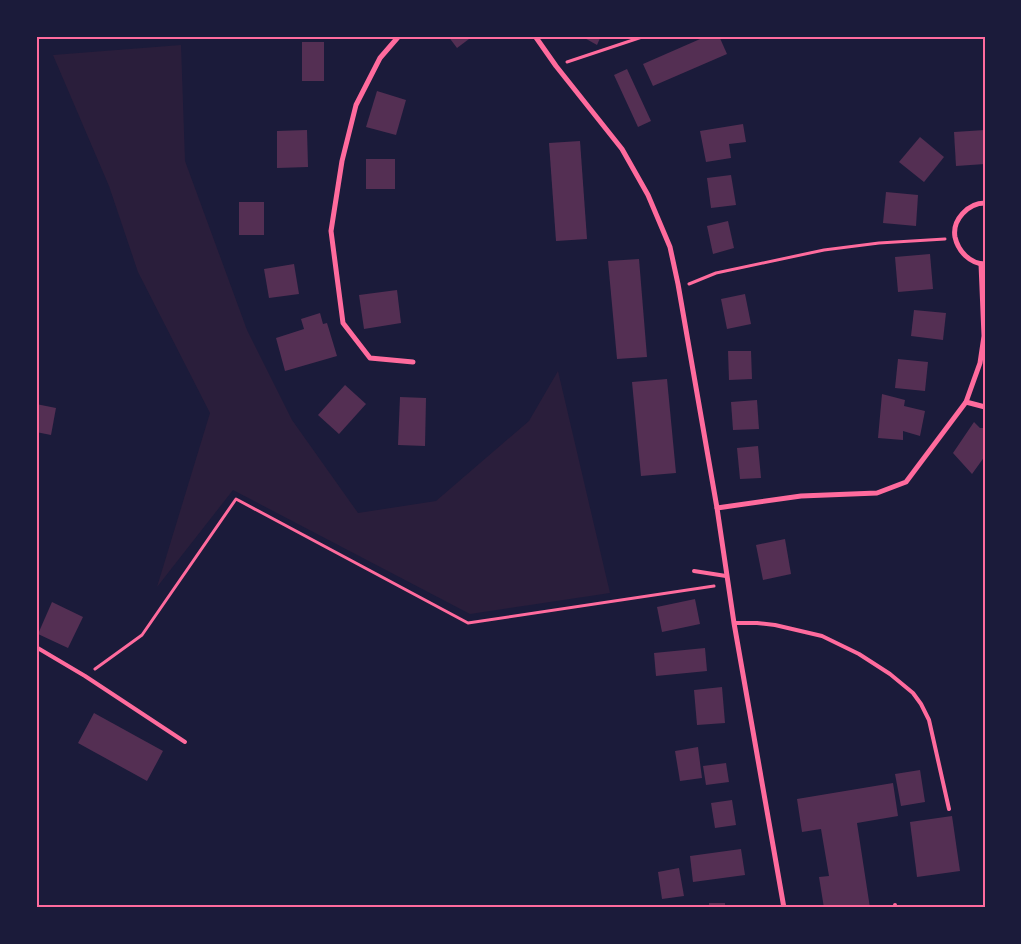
<svg xmlns="http://www.w3.org/2000/svg" width="1021" height="944" font-family="Barlow,sans-serif">
  <style>
    .green { fill: #2a1e3b }
    .building { fill: #542f53 }
    .lines { fill: none; stroke-linecap: round; stroke-linejoin: round }
    .path { stroke: #ff6b9d; stroke-width: 3 }
    .service { stroke: #ff6b9d; stroke-width: 4 }
    .minor { stroke: #ff6b9d; stroke-width: 5 }
    .neatline { fill: none; stroke: #ff6b9d; stroke-width: 2 }
  </style>
  <rect width="100%" height="100%" fill="#1b1b3a"/>
  <polygon class="green" points="181,45 185,161 247,330 292,420 358,513 436,501 529,421 558,371 610,593 470,614 233,490 157,587 210,413 138,272 109,186 53,55"/>
  <g class="building">
    <polygon points="226,36 258,36 258,39 226,38"/>
    <polygon points="448,36 473,36 457,48"/>
    <polygon points="581,36 601,36 597,45"/>
    <polygon points="707,36 719,36 727,54 653,86 643,64"/>
    <rect x="302" y="42" width="22" height="39"/>
    <polygon points="627,69 651,121 638,127 614,75"/>
    <polygon points="377,91 406,100 396,135 366,127"/>
    <polygon points="743,124 746,142 729,144 731,158 706,162 700,131"/>
    <polygon points="307,130 308,167 277,168 277,131"/>
    <polygon points="985,130 985,164 956,166 954,132"/>
    <polygon points="920,137 944,157 924,182 899,162"/>
    <polygon points="580,141 587,239 556,241 549,143"/>
    <rect x="366" y="159" width="29" height="30"/>
    <polygon points="731,175 736,205 711,208 707,178"/>
    <polygon points="886,192 918,195 916,226 883,223"/>
    <rect x="239" y="202" width="25" height="33"/>
    <polygon points="728,221 734,248 713,254 707,226"/>
    <polygon points="930,254 933,289 898,292 895,257"/>
    <polygon points="639,259 647,357 617,359 608,261"/>
    <polygon points="294,264 299,294 269,298 264,269"/>
    <polygon points="397,290 401,323 364,329 359,295"/>
    <polygon points="745,294 751,324 727,329 721,299"/>
    <polygon points="914,310 946,313 943,340 911,336"/>
    <polygon points="320,313 323,324 327,323 337,356 285,371 276,338 304,329 301,319"/>
    <polygon points="728,351 751,351 752,379 729,380"/>
    <polygon points="898,359 928,362 925,391 895,388"/>
    <polygon points="667,379 676,473 641,476 632,382"/>
    <polygon points="345,385 366,404 339,434 318,415"/>
    <polygon points="882,394 905,400 904,406 925,411 920,436 903,431 903,440 878,438"/>
    <polygon points="400,397 426,398 425,446 398,445"/>
    <polygon points="757,400 759,429 733,430 731,402"/>
    <polygon points="36,404 56,408 51,435 36,432"/>
    <polygon points="974,422 980,428 985,428 985,456 972,474 953,453"/>
    <polygon points="758,446 761,478 740,479 737,448"/>
    <polygon points="785,539 791,574 763,580 756,545"/>
    <polygon points="695,599 700,624 662,632 657,607"/>
    <polygon points="52,602 83,617 68,648 38,634"/>
    <polygon points="705,648 707,671 656,676 654,653"/>
    <polygon points="722,687 725,723 697,725 694,690"/>
    <polygon points="94,713 163,751 147,781 78,743"/>
    <polygon points="698,747 702,778 680,781 675,751"/>
    <polygon points="726,763 729,782 706,785 703,766"/>
    <polygon points="920,770 925,802 901,806 895,774"/>
    <polygon points="893,783 898,816 857,823 870,908 824,908 819,877 829,876 821,829 802,832 797,799"/>
    <polygon points="732,800 736,825 715,828 711,803"/>
    <polygon points="952,816 960,871 917,877 910,822"/>
    <polygon points="741,849 745,875 693,882 690,856"/>
    <polygon points="679,868 684,896 662,899 658,872"/>
    <rect x="709" y="903" width="16" height="5"/>
  </g>
  <g class="lines">
    <g class="path">
      <polyline points="567,62 645,36"/>
      <polyline points="689,284 716,273 824,250 879,243 945,239"/>
      <polyline points="95,669 142,635 236,499 468,623 714,586"/>
    </g>
    <g class="service">
      <polyline points="694,571 726,576"/>
      <polyline points="734,623 757,623 775,625 822,636 859,654 890,674 913,693 921,704 929,720 949,809"/>
      <polyline points="36,647 85,676 185,742"/>
      <polyline points="895,905 895,908"/>
    </g>
    <g class="minor">
      <polyline points="399,36 380,58 356,105 342,161 331,231 343,323 370,358 413,362"/>
      <polyline points="535,36 556,66 622,149 648,195 670,247 678,284 717,508 734,623 784,908"/>
      <path d="M985 203C968 203 952 220 955 237 958 251 970 264 985 264"/>
      <polyline points="966,402 985,407"/>
      <polyline points="717,508 801,496 877,493 906,482 966,402 980,363 984,336 981,264"/>
    </g>
  </g>
  <rect width="1021" height="944" fill="none" stroke="#1b1b3a" stroke-width="75"/>
  <rect x="38" y="38" width="946" height="868" class="neatline"/>
</svg>
